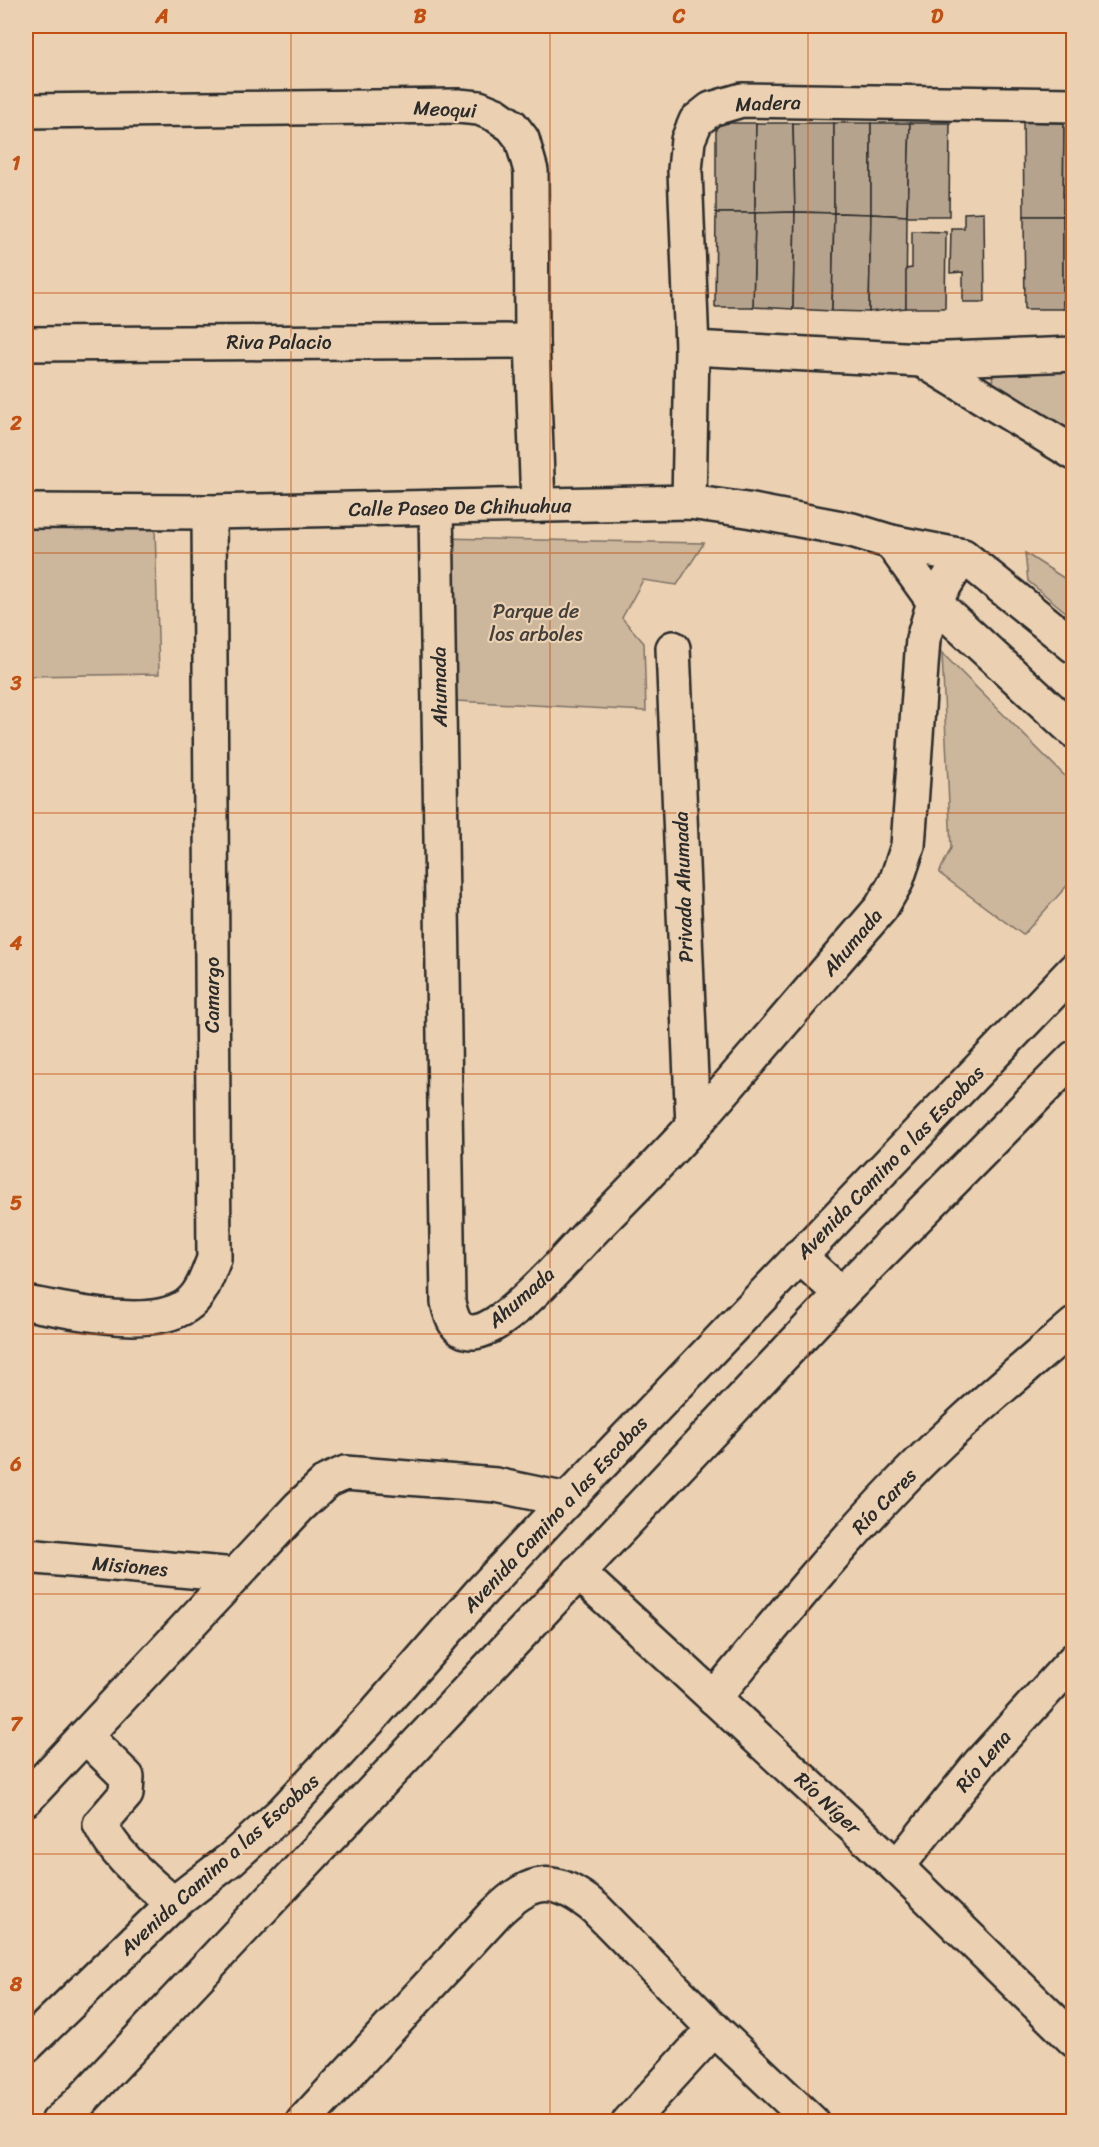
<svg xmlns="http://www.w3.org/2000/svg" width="1099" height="2147" font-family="Sriracha,sans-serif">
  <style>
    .green { fill: #ccb69c; stroke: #7c7064; stroke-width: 1.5 }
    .building { fill: #b6a38d; stroke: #2b2b2b; stroke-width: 1.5 }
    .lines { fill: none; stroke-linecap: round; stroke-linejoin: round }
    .minor-casing { stroke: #2b2b2b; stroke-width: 38 }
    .minor { stroke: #ebd1b2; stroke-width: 33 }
    .grid { fill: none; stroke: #c25012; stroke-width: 1.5; stroke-opacity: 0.55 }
    .labels { text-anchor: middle; stroke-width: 4.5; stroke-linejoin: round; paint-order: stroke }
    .street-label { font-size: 20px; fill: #2b2b2b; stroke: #ebd1b2 }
    .park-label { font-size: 20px; fill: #43403c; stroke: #ebd1b2 }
    .neatline { fill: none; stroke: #c25012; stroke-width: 2 }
    .grid-label { font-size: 20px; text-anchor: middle; font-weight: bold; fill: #c25012 }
  </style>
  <rect width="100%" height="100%" fill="#ebd1b2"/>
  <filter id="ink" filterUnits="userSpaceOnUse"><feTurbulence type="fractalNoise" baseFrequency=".0167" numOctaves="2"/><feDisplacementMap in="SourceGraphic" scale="12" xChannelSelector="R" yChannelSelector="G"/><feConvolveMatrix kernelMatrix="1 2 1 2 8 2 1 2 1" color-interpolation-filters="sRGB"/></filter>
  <g filter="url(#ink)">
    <g class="green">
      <polygon points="1073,358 1073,431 994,385 992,377 1006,366"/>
      <polygon points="26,526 155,526 159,674 26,676"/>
      <polygon points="438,538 704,543 677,585 643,580 622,618 644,643 646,711 456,701"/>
      <polygon points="1025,553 1073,584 1073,618 1028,581"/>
      <polygon points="942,653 1073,784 1073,879 1023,935 939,873 951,848"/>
    </g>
    <g class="building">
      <polygon points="1023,122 1064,123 1063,216 1024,216"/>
      <polygon points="716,123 756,123 755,213 716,213"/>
      <polygon points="756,123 793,123 795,212 755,213"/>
      <polygon points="793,123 834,123 834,213 795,212"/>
      <polygon points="834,123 871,123 871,214 834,213"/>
      <polygon points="871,123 910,123 907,216 871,214"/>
      <polygon points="910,123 950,123 949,216 907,216"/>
      <polygon points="1064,123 1074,123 1074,217 1063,216"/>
      <polygon points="795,212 793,309 753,307 755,213"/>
      <polygon points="795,212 834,213 832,311 793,309"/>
      <polygon points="984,212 985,302 963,302 963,272 950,273 951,228 964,228 964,213"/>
      <polygon points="716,213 755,213 753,307 715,307"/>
      <polygon points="834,213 871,214 869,312 832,311"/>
      <polygon points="871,214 907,216 906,308 869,312"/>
      <polygon points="1024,216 1063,216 1063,309 1025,309"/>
      <polygon points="1063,216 1074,217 1074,309 1063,309"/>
      <polygon points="912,231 946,232 945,308 906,308 906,269 912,268"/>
    </g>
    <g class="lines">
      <g class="minor-casing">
        <g id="minor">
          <polyline points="26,111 458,106 479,108 496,115 512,126 522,139 531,171 532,341 538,505"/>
          <polyline points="26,344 532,341"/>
          <polyline points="692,348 922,360 1074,354"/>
          <polyline points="922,360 1074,453"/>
          <polyline points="689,502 692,348 685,170 688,140 696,121 711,109 742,100 1074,105"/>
          <path d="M436 507 448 1302C451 1316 455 1333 474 1332 506 1329 567 1257 590 1233 625 1197 661 1162 694 1125 757 1053 819 980 881 908L896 882 908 846 923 639 934 602 963 556"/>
          <polyline points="26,511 209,512 689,502 747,510 852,530 891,542 963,556 1074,646"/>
          <polyline points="891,542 934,602 1074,731"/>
          <polyline points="673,648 693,1127"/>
          <polyline points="799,1256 841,1294"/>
          <path d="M26 1303C69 1310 148 1331 186 1306 202 1295 207 1276 214 1259L209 512"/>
          <polyline points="26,1556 235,1575"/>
          <polyline points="578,1572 897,1867 1074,2040"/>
          <path d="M714 1698C772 1628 829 1557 892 1491 948 1431 1012 1379 1074 1325"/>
          <path d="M85 1736 127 1777 126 1794 100 1824C116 1857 147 1880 173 1904"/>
          <polyline points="26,1799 299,1507 327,1481 345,1473 496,1485 567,1500"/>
          <polyline points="897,1867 980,1763 1074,1660"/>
          <polyline points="26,2046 173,1904 231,1859 283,1812 371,1718 479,1594 567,1500 1074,970"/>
          <polyline points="58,2122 79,2103 841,1294 1074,1058"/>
          <path d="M303 2122 496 1913C533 1877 554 1875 595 1908L714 2029 812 2122"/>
          <polyline points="629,2122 714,2029"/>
        </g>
      </g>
      <use href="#minor" class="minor"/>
    </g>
  </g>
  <path class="grid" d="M291 26V2122M550 26V2122M808 26V2122M26 293H1074M26 553H1074M26 813H1074M26 1074H1074M26 1334H1074M26 1594H1074M26 1854H1074"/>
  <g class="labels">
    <g class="street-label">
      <text transform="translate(768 103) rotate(-2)" y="7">Madera</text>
      <text transform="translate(445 109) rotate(3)" y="7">Meoqui</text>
      <text x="279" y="349">Riva Palacio</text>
      <text transform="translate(460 507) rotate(-1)" y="7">Calle Paseo De Chihuahua</text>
      <text transform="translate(439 687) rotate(-91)" y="7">Ahumada</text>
      <text transform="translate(683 887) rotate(-92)" y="7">Privada Ahumada</text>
      <text transform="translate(852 942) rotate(-50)" y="7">Ahumada</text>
      <text transform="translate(212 995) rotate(-90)" y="7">Camargo</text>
      <text transform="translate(890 1162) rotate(-46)" y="7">Avenida Camino a las Escobas</text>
      <text transform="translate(521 1297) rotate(-41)" y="7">Ahumada</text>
      <text transform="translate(884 1501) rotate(-46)" y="7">Río Cares</text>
      <text transform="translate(555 1514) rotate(-47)" y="7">Avenida Camino a las Escobas</text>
      <text transform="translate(130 1566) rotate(5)" y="7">Misiones</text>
      <text transform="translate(983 1761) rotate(-50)" y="7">Río Lena</text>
      <text transform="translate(828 1803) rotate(43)" y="7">Río Níger</text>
      <text transform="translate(219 1864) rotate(-42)" y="7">Avenida Camino a las Escobas</text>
    </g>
    <g class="park-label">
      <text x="536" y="618">Parque de<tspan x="536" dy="23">los arboles</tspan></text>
    </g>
  </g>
  <rect width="1099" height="2147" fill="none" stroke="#ebd1b2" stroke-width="66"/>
  <rect x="33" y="33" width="1033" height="2081" class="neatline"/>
  <g class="grid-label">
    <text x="162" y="23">A</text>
    <text x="420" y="23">B</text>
    <text x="679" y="23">C</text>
    <text x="937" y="23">D</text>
    <text x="16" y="170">1</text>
    <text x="16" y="430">2</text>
    <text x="16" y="690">3</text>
    <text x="16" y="950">4</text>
    <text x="16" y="1210">5</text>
    <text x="16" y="1471">6</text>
    <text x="16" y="1731">7</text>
    <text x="16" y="1991">8</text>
  </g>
</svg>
